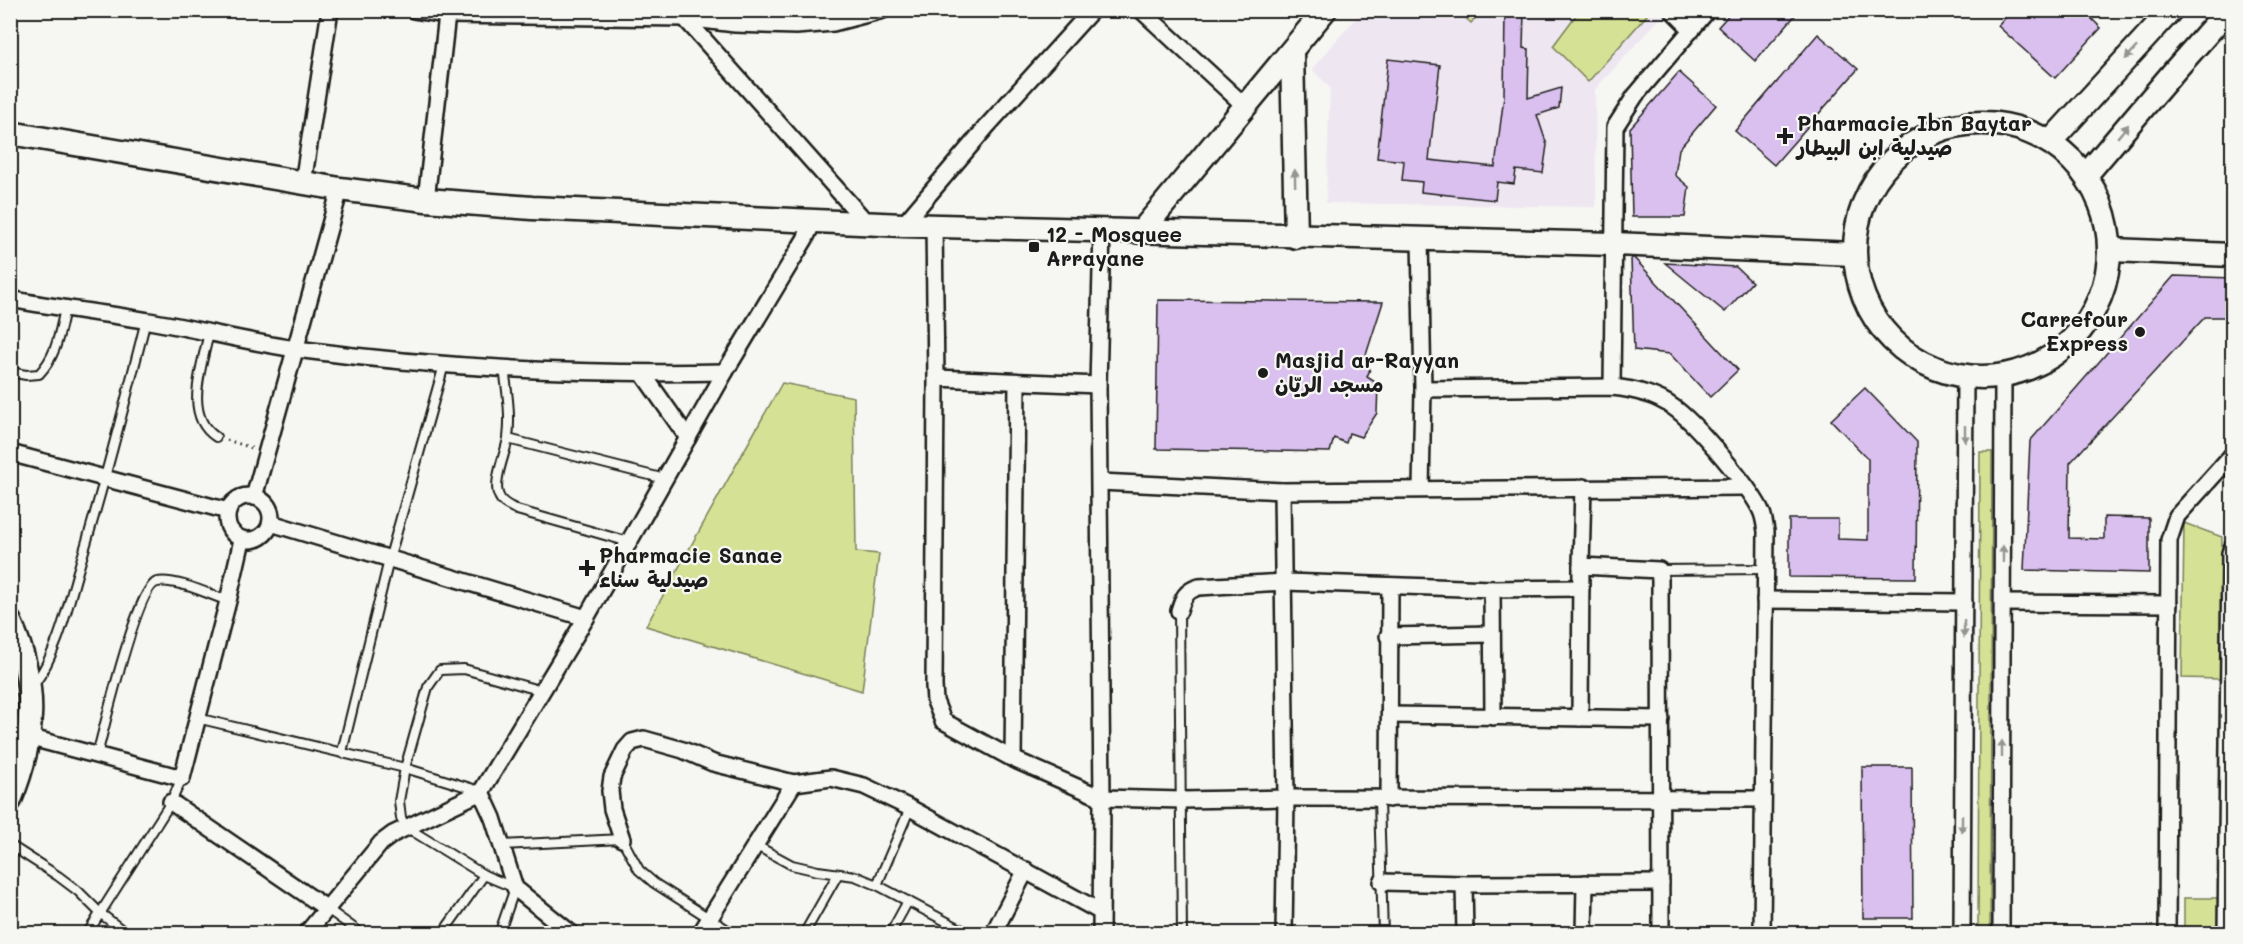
<svg xmlns="http://www.w3.org/2000/svg" width="2243" height="944" font-family="Mali,'Playpen Sans Arabic',sans-serif">
  <style>
    .built { fill: #eee6f1 }
    .green { fill: #d5e295; stroke: #787f58; stroke-width: 1.5 }
    .building { fill: #dac0ef; stroke: #1c1c1c; stroke-width: 1.5 }
    .lines { fill: none; stroke-linecap: round; stroke-linejoin: round }
    .lane-casing { stroke: #1c1c1c; stroke-width: 12 }
    .street-casing { stroke: #1c1c1c; stroke-width: 20 }
    .secondary-casing { stroke: #1c1c1c; stroke-width: 27 }
    .path { stroke: #1c1c1c; stroke-width: 3; stroke-dasharray: 1.5 4.5; stroke-linecap: butt }
    .lane { stroke: #f6f6f2; stroke-width: 8 }
    .street { stroke: #f6f6f2; stroke-width: 15 }
    .secondary { stroke: #f6f6f2; stroke-width: 22 }
    .oneway { fill: #949492 }
    .poi-dot { fill: #1c1c1c; stroke: #f6f6f2; stroke-width: 2 }
    .labels { text-anchor: middle; stroke-width: 4.5; stroke-linejoin: round; paint-order: stroke }
    .poi-label { font-size: 21px; font-weight: bold; fill: #1c1c1c; stroke: #f6f6f2; text-anchor: start }
  </style>
  <rect width="100%" height="100%" fill="#f6f6f2"/>
  <filter id="ink" filterUnits="userSpaceOnUse"><feTurbulence type="fractalNoise" baseFrequency=".0167" numOctaves="2"/><feDisplacementMap in="SourceGraphic" scale="12" xChannelSelector="R" yChannelSelector="G"/><feConvolveMatrix kernelMatrix="1 2 1 2 8 2 1 2 1" color-interpolation-filters="sRGB"/></filter>
  <g filter="url(#ink)">
    <polygon class="built" points="1659,10 1663,15 1595,89 1596,207 1326,203 1330,88 1312,69 1362,11"/>
    <g class="green">
      <polygon points="1458,11 1482,11 1471,23"/>
      <polygon points="1579,11 1642,11 1647,15 1588,82 1553,46"/>
      <polygon points="782,383 854,397 856,552 879,554 862,691 646,626"/>
      <polygon points="1980,452 1992,452 1990,934 1978,933"/>
      <polygon points="2184,523 2222,537 2220,679 2182,678"/>
      <rect x="2184" y="898" width="34" height="35"/>
    </g>
    <g class="building">
      <polygon points="1505,10 1524,10 1523,48 1529,49 1528,98 1561,88 1559,108 1537,115 1547,145 1543,173 1516,170 1514,184 1497,182 1495,200 1421,192 1422,182 1402,180 1404,161 1377,158 1388,59 1440,65 1429,160 1495,167 1504,96"/>
      <polygon points="1733,10 1800,10 1755,61 1718,27"/>
      <polygon points="2012,10 2083,10 2101,28 2055,78 1998,26"/>
      <polygon points="1818,34 1858,69 1774,165 1735,131"/>
      <polygon points="1679,72 1716,105 1679,149 1675,175 1689,187 1685,217 1632,217 1630,128"/>
      <polygon points="1631,258 1634,258 1738,370 1710,397 1670,354 1634,350"/>
      <polygon points="1665,263 1736,267 1752,282 1725,312"/>
      <polygon points="2174,276 2232,278 2232,317 2205,317 2070,463 2069,538 2104,539 2104,517 2149,518 2149,573 2024,570 2030,441"/>
      <polygon points="1158,300 1383,302 1364,361 1370,369 1367,377 1378,384 1377,413 1361,437 1349,433 1346,443 1334,438 1330,452 1156,449"/>
      <polygon points="1865,388 1917,442 1916,578 1789,577 1789,519 1838,519 1838,539 1868,540 1868,459 1831,420"/>
      <polygon points="1862,767 1912,767 1913,918 1863,918"/>
    </g>
    <g class="lines">
      <g class="lane-casing">
        <g id="lane">
          <path d="M209 332C203 364 182 415 216 437"/>
          <path d="M504 368C507 391 511 414 508 438 506 452 492 483 499 496 502 504 510 506 517 510L629 542"/>
          <path d="M10 372 26 375 39 374C57 355 59 334 65 309"/>
          <polyline points="508,439 665,479"/>
          <polyline points="1659,570 1766,569"/>
          <polyline points="1179,611 1182,934"/>
          <path d="M34 685C58 651 67 609 78 571 103 488 125 404 146 320"/>
          <polyline points="197,718 405,768 480,791"/>
          <polyline points="342,752 389,560 444,365"/>
          <path d="M97 755C104 729 137 587 157 582 175 578 211 595 228 601"/>
          <polyline points="1379,800 1383,934"/>
          <polyline points="10,845 58,876 78,891 100,913 127,934"/>
          <polyline points="502,845 622,839 639,870 654,883 734,934"/>
          <polyline points="755,845 792,865 818,871 855,876 877,885 970,934"/>
          <polyline points="877,885 910,808"/>
          <polyline points="326,908 362,934"/>
          <polyline points="87,934 171,802 182,778"/>
          <polyline points="442,934 484,875"/>
          <polyline points="499,934 515,888 484,875 406,827 401,818 399,801 405,768 428,687 440,670 464,669 542,691"/>
          <polyline points="804,934 838,874"/>
          <polyline points="890,934 908,901"/>
        </g>
      </g>
      <g class="street-casing">
        <g id="street">
          <polyline points="414,10 447,15 686,18 735,24 796,26 833,23 883,10"/>
          <polyline points="1141,10 1246,107"/>
          <polyline points="1672,10 1692,30"/>
          <polyline points="682,15 866,222"/>
          <polyline points="303,183 330,10"/>
          <polyline points="426,200 447,15"/>
          <polyline points="903,225 988,125 1092,10"/>
          <polyline points="934,226 936,378 934,686 935,701 943,721 1013,759 1102,798 1182,800 1286,798 1763,799"/>
          <polyline points="1420,239 1423,389 1421,489"/>
          <path d="M10 299C57 308 103 313 149 321 198 329 247 342 296 349 438 368 582 375 725 372"/>
          <polyline points="643,374 688,438"/>
          <polyline points="936,378 1098,385"/>
          <polyline points="1612,387 1615,127 1635,96 1708,10"/>
          <path d="M1423 389 1612 387C1633 389 1655 394 1673 407 1694 421 1753 490 1762 513 1764 518 1765 526 1766 531L1762 934"/>
          <polyline points="10,453 228,511"/>
          <polyline points="1100,482 1282,491 1746,487"/>
          <polyline points="1583,487 1581,566 1659,570 1660,580 1661,934"/>
          <polyline points="1282,491 1286,798 1284,934"/>
          <circle cx="249" cy="518" r="22"/>
          <polyline points="254,497 340,189"/>
          <polyline points="271,523 586,618"/>
          <polyline points="1492,589 1493,717"/>
          <polyline points="1765,600 1964,602"/>
          <polyline points="2003,603 2169,604"/>
          <path d="M1179 611C1183 598 1185 591 1199 587L1285 582 1492 589 1581 588"/>
          <polyline points="1388,636 1492,634"/>
          <polyline points="1390,715 1661,719"/>
          <polyline points="1580,718 1581,566"/>
          <polyline points="28,737 182,778 228,601 242,540"/>
          <polyline points="1013,759 1017,383"/>
          <polyline points="481,792 493,818 515,888 572,934"/>
          <polyline points="1389,799 1390,586"/>
          <polyline points="171,802 326,908"/>
          <polyline points="622,839 612,809 610,791 612,777 625,750 632,742 644,739 683,750 713,763 794,783 831,778 864,786 910,808 1101,912"/>
          <polyline points="1382,882 1464,884 1661,883"/>
          <polyline points="1464,884 1465,934"/>
          <polyline points="306,934 381,843 393,834 481,792 586,618 725,372 805,239 814,220"/>
          <polyline points="700,934 794,783"/>
          <polyline points="993,934 1026,870"/>
          <polyline points="1101,934 1102,798 1098,385 1102,231"/>
          <polyline points="1584,934 1585,883"/>
          <polyline points="1962,934 1965,376"/>
          <polyline points="2001,934 2003,376"/>
          <polyline points="2167,934 2169,540 2177,516 2232,455"/>
          <polyline points="2226,934 2230,553 2232,548"/>
        </g>
      </g>
      <g class="secondary-casing">
        <g id="secondary">
          <polyline points="1292,52 1296,237"/>
          <circle cx="1982" cy="250" r="127"/>
          <polyline points="10,133 340,189 426,200 532,208 903,225 1614,244 1854,254"/>
          <polyline points="2050,142 2171,10"/>
          <polyline points="2086,175 2176,69 2228,10"/>
          <polyline points="1141,232 1325,10"/>
          <polyline points="2112,250 2232,255"/>
          <path d="M10 622C38 684 36 737 10 800"/>
        </g>
      </g>
      <polyline class="path" points="227,440 252,448"/>
      <use href="#lane" class="lane"/>
      <use href="#street" class="street"/>
      <use href="#secondary" class="secondary"/>
    </g>
    <defs><path id="oneway-solid" d="M-6-.8H1V-3.2L6.5 0L1 3.2V.8H-6Z" transform="scale(1.5)"/></defs>
    <g class="oneway">
      <use href="#oneway-solid" transform="translate(2131 53) rotate(132)"/>
      <use href="#oneway-solid" transform="translate(2123 131) rotate(-50)"/>
      <use href="#oneway-solid" transform="translate(1295 178) rotate(-91)"/>
      <use href="#oneway-solid" transform="translate(1965 434) rotate(90)"/>
      <use href="#oneway-solid" transform="translate(2003 554) rotate(-90)"/>
      <use href="#oneway-solid" transform="translate(1964 629) rotate(90)"/>
      <use href="#oneway-solid" transform="translate(2002 749) rotate(-90)"/>
      <use href="#oneway-solid" transform="translate(1962 824) rotate(90)"/>
    </g>
  </g>
  <g class="poi-dot">
    <path d="M1782 127h6v6h6v6h-6v6h-6v-6h-6v-6h6z"/>
    <rect x="1028" y="241" width="12" height="12" rx="3"/>
    <circle cx="2140" cy="332" r="6"/>
    <circle cx="1263" cy="373" r="6"/>
    <path d="M584 559h6v6h6v6h-6v6h-6v-6h-6v-6h6z"/>
  </g>
  <g class="labels">
    <g class="poi-label">
      <text x="1797" y="131">Pharmacie Ibn Baytar<tspan x="1797" dy="24">صيدلية ابن البيطار</tspan></text>
      <text x="1046" y="242">12 - Mosquee<tspan x="1046" dy="24">Arrayane</tspan></text>
      <text x="2128" y="327" text-anchor="end">Carrefour<tspan x="2128" dy="24">Express</tspan></text>
      <text x="1275" y="368">Masjid ar-Rayyan<tspan x="1275" dy="24">مسجد الريّان</tspan></text>
      <text x="599" y="563">Pharmacie Sanae<tspan x="599" dy="24">صيدلية سناء</tspan></text>
    </g>
  </g>
  <rect width="2243" height="944" fill="none" stroke="#f6f6f2" stroke-width="36"/>
  <rect x="18" y="18" width="2207" height="908" fill="none" stroke="#1c1c1c" stroke-width="2" filter="url(#ink)"/>
</svg>
